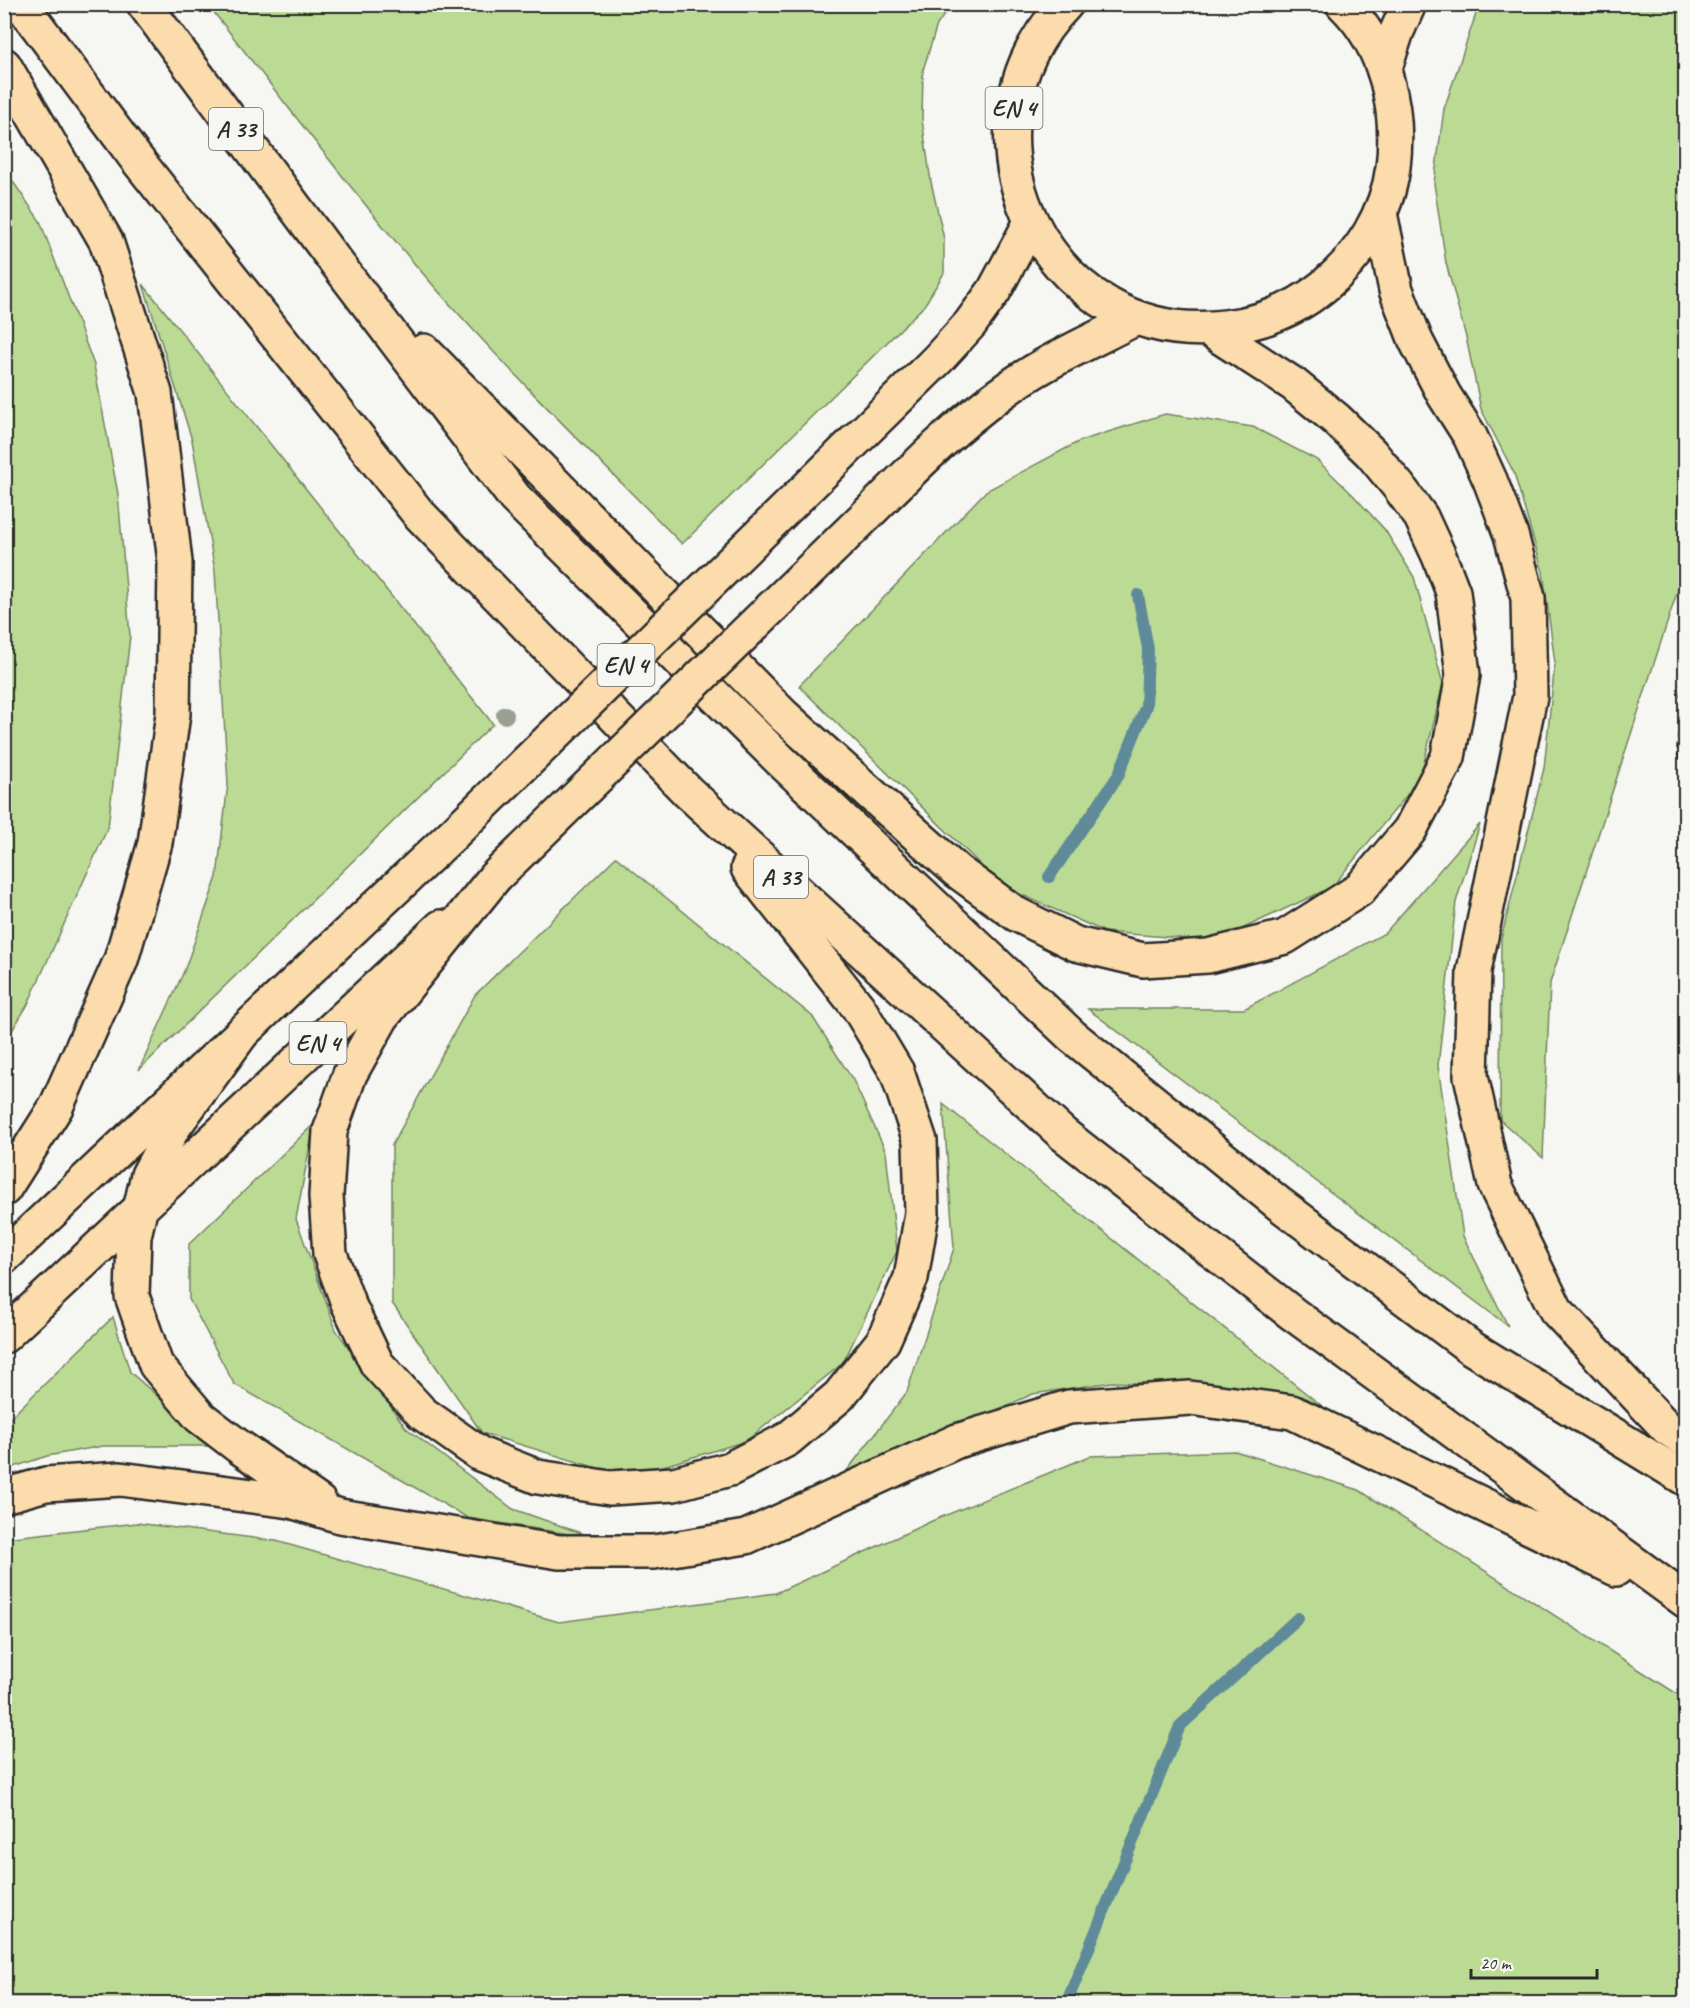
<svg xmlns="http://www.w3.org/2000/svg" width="1690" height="2008" font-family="Caveat,sans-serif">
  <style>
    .green { fill: #bbdb94; stroke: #738360; stroke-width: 1.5 }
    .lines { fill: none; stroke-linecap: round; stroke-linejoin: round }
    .stream { stroke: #5f8a99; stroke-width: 12 }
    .major-casing { stroke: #2b2b2b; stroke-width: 38 }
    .highway-casing { stroke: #2b2b2b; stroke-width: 38 }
    .path { stroke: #2b2b2b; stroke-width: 4; stroke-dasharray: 6 4.5; stroke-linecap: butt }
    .major { stroke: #fcdcac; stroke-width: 33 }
    .highway { stroke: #fcdcac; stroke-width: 33 }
    .major-bridge-casing { stroke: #2b2b2b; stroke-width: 38; stroke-linecap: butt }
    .major-bridge { stroke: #fcdcac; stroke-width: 33 }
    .tree { fill: #9a9f93 }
    .labels { text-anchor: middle; stroke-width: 5; stroke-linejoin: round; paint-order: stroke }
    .shield { fill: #f6f6f2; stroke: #686867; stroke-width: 1.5 }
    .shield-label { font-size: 24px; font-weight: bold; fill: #2b2b2b }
  </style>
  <rect width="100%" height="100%" fill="#f6f6f2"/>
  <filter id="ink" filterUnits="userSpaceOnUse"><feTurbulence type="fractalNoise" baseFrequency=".0167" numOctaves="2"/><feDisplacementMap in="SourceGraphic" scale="12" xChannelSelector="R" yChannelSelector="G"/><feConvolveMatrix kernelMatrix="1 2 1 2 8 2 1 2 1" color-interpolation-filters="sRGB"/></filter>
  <g filter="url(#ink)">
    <g class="green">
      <path d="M208 5H951L937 25 923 70 922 120 931 182 944 239V273L924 306 682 544C600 461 516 379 439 292 358 200 284 101 208 5Z"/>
      <polygon points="1479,5 1685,5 1685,568 1550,983 1543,1158 1500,1120 1501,939 1544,768 1555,663 1543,572 1514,473 1481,409 1466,337 1446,263 1434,183 1444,109"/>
      <polygon points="5,170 40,221 94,365 118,494 130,636 108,827 27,1006 5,1042"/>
      <polygon points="143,284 493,724 139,1070 185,969 217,877 228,783 215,571 192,440"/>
      <polygon points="1165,414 1253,427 1317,460 1353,495 1385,530 1414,577 1443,684 1420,779 1332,887 1216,941 1105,932 1002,886 799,686 986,491 1080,441"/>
      <polygon points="1480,824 1456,902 1438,1066 1463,1236 1508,1326 1088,1009 1244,1009 1385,933"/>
      <polygon points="616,857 812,1016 853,1080 886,1152 897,1251 843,1363 746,1441 627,1477 482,1433 392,1303 392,1145 475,995"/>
      <polygon points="943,1104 1327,1410 1251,1388 1112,1382 1033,1394 843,1476 907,1392 954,1248"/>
      <polygon points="314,1124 296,1219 336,1330 406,1428 513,1509 595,1538 468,1518 234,1384 189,1299 189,1244"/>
      <polygon points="113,1317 130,1372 214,1446 103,1446 47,1456 5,1470 5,1423"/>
      <polygon points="1235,1451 1359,1490 1685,1699 1685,2003 5,2003 5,1538 137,1523 276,1541 559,1622 776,1593 932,1521 1090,1456"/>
    </g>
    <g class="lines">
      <g class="stream">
        <polyline points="1049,877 1118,776 1146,706 1148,649 1138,595"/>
        <polyline points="1066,2004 1180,1726 1298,1618"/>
      </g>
      <g class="major-casing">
        <g id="major">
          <path d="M1066 4C941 133 1047 349 1225 327 1261 323 1296 309 1324 286 1360 256 1387 214 1393 167 1400 110 1386 46 1343 4"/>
          <polyline points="1384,71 1397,31 1409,4"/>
          <polyline points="800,495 937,360 970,324 994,291 1031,222"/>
          <path d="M841 540C892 491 942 436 1000 394 1041 363 1090 342 1136 318"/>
          <polyline points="4,1257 452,835"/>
          <polyline points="4,1336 441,927"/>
        </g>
      </g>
      <g class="highway-casing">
        <g id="highway">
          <polyline points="21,4 135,157 418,513 688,792 1063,1134 1293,1314 1686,1601"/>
          <polyline points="144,4 329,253 515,498 780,760 1072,1036 1278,1203 1470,1347 1686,1479"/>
          <polyline points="4,65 106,241 155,393 175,562 173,714 155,843 121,960 56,1107 4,1189"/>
          <polyline points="1380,213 1396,290 1416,341 1444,395 1470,436 1490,480 1511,535 1528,598 1530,696 1474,971 1471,1076 1495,1185 1556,1310 1667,1428 1686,1441"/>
          <polyline points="424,351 784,716 957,871 1016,914 1076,944 1143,960 1208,956 1285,937 1359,890 1410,830 1448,757 1463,675 1453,592 1439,556 1421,517 1399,487 1371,453 1336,419 1293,384 1208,329"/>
          <polyline points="495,877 382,1017 350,1074 330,1131 326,1196 330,1254 348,1303 377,1364 422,1413 480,1454 538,1477 610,1488 674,1484 730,1469 788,1439 839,1396 883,1341 911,1278 922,1213 920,1141 897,1072 858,1007 748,868"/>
          <polyline points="242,1033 173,1128 148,1175 134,1236 132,1296 156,1365 200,1417 238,1446 319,1502"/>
          <polyline points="4,1496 46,1484 120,1479 291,1501 340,1516 559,1552 654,1552 746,1537 957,1441 1069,1407 1190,1398 1292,1412 1616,1569"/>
        </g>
      </g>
      <polyline class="path" points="1686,628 1678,752 1686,771"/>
      <use href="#major" class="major"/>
      <use href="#highway" class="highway"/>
      <g class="major-bridge-casing">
        <g id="major-bridge">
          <polyline points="452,835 800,495"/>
          <polyline points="495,877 841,540"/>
        </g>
      </g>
      <use href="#major-bridge" class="major-bridge"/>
    </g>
    <circle class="tree" cx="505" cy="715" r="9"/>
  </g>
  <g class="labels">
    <g class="shield">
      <rect x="985.5" y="87" width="57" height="42" rx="4.5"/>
      <rect x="209" y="108" width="54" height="42" rx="4.5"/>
      <rect x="597.5" y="644" width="57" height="42" rx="4.5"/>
      <rect x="754" y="856" width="54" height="42" rx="4.5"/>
      <rect x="289.5" y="1022" width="57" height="42" rx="4.5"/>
    </g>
    <g class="shield-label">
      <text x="1014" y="116">EN 4</text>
      <text x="236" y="137">A 33</text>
      <text x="626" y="673">EN 4</text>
      <text x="781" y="885">A 33</text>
      <text x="318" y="1051">EN 4</text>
    </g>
  </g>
  <rect width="1690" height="2008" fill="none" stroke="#f6f6f2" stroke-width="24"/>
  <rect x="12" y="12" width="1666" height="1984" fill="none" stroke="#2b2b2b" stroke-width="2" filter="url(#ink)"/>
  <path d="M1471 1969v9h126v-9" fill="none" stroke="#2b2b2b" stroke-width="3"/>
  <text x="1480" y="1969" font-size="18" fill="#2b2b2b" stroke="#f6f6f2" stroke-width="4.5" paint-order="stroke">20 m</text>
</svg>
